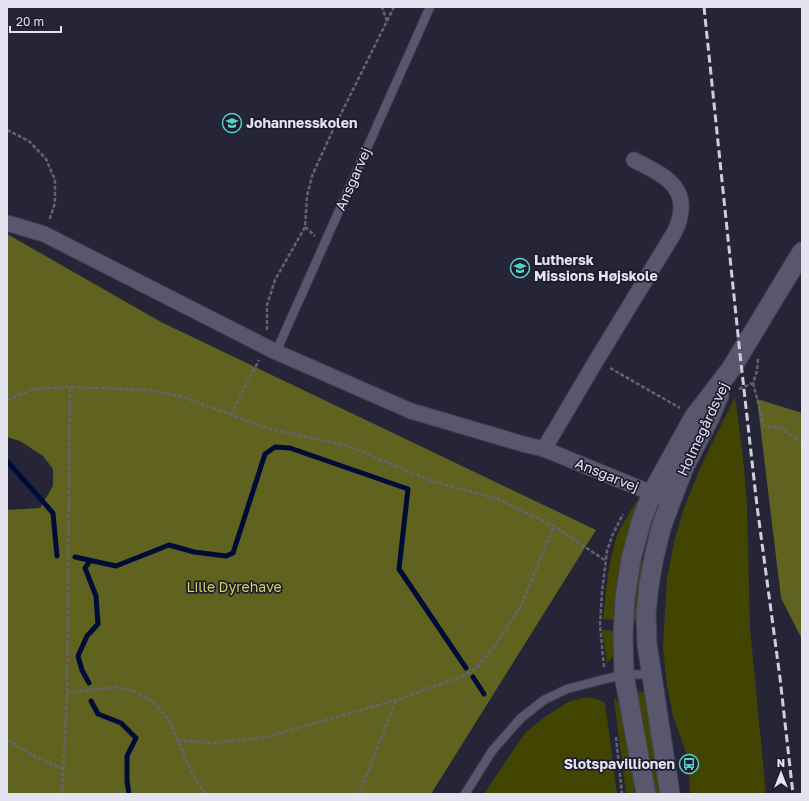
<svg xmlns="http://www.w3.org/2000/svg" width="809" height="801" font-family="'Golos Text',sans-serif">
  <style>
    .green { fill: #424502 }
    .forest { fill: #606320 }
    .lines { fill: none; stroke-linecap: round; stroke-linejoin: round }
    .stream { stroke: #000c38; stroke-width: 5 }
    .service-casing { stroke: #434151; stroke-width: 10 }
    .minor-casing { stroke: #434151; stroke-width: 17 }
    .tertiary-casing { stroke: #434151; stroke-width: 21 }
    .path { stroke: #646374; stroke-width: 2.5; stroke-dasharray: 4 2; stroke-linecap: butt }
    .service { stroke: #58576d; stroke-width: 8 }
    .minor { stroke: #58576d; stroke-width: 15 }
    .tertiary { stroke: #58576d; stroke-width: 19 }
    .rail { stroke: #cfcedc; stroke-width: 3; stroke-dasharray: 8 4; stroke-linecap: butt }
    .labels { text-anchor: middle; stroke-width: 3.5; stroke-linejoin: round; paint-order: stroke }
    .poi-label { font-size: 14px; font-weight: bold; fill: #e4e3f0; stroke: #1d1c2e; text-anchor: start }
    .street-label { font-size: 14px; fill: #e4e3f0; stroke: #1d1c2e }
    .park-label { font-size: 14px; fill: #cdd45e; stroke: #1d1c2e }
  </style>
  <rect width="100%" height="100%" fill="#262538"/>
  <g class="green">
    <polygon points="735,397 743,457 747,505 750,628 766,794 690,794 689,774 693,771 692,758 687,755 673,716 667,685 663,648 667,579 674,542 684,508 702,464"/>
    <path d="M637 501 639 505 617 620 603 619C606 591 608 563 617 536 622 524 630 512 637 501Z"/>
    <path d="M635 560C640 560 642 560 646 564L642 621H627Z"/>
    <polygon points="602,630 617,631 614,655 607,663"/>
    <polygon points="643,692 646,693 664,794 650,794 637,693"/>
    <polygon points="587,697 600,700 605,703 617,794 484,794 525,733 545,717 568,702"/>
    <polygon points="614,698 618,702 623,716 632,753 634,794 626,794"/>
  </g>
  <g class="forest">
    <polygon points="7,234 161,322 596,530 431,794 7,794 7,510 40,508 53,486 53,469 43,456 20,441 7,437"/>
    <polygon points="757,399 802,413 802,639 781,598"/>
  </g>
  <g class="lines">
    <g class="stream">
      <polyline points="7,461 53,513 57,556"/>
      <polyline points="75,557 116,566 169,545 194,552 226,556 233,553 265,454 275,447 290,448 408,489 399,569 466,668"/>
      <polyline points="473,677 484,694"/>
      <polyline points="89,683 82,670 78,656 87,636 98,624 96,596 85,568 90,561"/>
      <polyline points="91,701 98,714 121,723 136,738 127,756 127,781 129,794"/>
    </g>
    <g class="service-casing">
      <g id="service">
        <polyline points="276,352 430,7"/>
        <polyline points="465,794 492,751 521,718 544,700 567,689 605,679 624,675 651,674"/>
      </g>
    </g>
    <g class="minor-casing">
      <g id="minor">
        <polyline points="7,223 44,234 276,352 411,411 523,444 544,449 671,501"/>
        <path d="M544 449 596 361 674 233C679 223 680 219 681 209 683 181 654 171 634 160"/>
      </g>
    </g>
    <g class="tertiary-casing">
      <g id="tertiary">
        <polyline points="646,794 624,675 623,636 625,598 631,559 641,522 652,493 694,417 731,369 802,252"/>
        <polyline points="670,794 647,644 646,614 649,585 654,557 661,528 671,501 684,467 710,417 719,395"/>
      </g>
    </g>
    <g class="path">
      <polyline points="387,21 394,7"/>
      <polyline points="7,130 29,141 46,159 55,180 55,203 49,221"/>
      <polyline points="305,227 315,236"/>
      <polyline points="267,330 267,305 275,280 305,227 307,196 312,176 331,134 387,21 382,7"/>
      <polyline points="610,368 680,408"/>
      <polyline points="753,383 764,426 782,428 802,443"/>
      <polyline points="739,389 753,383 757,371 758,359"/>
      <polyline points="7,400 34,389 70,387 148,390 180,396 267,428 348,446 434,482 498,499 554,526 606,561"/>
      <polyline points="231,415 259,360"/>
      <polyline points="604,667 600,625 602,592 607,551 612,536 623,514"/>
      <polyline points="67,693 116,687 135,692 152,701 169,720 191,771 205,794"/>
      <polyline points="616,737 622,794"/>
      <polyline points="7,740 38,758 63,769"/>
      <polyline points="177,740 213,743 267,737 396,700 466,675 477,667 495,646 521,606 554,526"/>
      <polyline points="62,794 67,693 70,387"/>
      <polyline points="359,794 396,700"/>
    </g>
    <use href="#service" class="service"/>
    <use href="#minor" class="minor"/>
    <use href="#tertiary" class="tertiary"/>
    <polyline class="rail" points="704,7 740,354 757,506 780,678 793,794"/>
  </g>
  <defs>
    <g id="school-ring" transform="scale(1)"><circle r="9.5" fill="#1d1c2e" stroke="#55cec5" stroke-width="1.5"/><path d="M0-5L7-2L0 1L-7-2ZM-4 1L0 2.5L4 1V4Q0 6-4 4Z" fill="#55cec5"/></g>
    <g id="university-ring" transform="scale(1)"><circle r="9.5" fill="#1d1c2e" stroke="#55cec5" stroke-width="1.5"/><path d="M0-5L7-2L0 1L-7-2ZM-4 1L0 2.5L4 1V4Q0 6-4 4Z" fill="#55cec5"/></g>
    <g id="bus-ring" transform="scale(1)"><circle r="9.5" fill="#1d1c2e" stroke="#55cec5" stroke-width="1.5"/><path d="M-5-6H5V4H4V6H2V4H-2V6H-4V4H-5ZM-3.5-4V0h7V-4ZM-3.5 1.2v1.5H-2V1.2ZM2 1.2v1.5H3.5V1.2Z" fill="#55cec5"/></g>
  </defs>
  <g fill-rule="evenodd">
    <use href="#school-ring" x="232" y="123"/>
    <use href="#university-ring" x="520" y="268"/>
    <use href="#bus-ring" x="689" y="764"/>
  </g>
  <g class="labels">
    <g class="poi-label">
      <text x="246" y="128">Johannesskolen</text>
      <text x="534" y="265">Luthersk<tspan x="534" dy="16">Missions Højskole</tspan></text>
      <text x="675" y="769" text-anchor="end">Slotspavillionen</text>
    </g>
    <g class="street-label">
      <text transform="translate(353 179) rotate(-66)" y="5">Ansgarvej</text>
      <text transform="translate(703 429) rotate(-65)" y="5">Holmegårdsvej</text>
      <text transform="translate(607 475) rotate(22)" y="5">Ansgarvej</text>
    </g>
    <g class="park-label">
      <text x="234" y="592">Lille Dyrehave</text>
    </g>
  </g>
  <rect width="809" height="801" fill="none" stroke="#e4e3f0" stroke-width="16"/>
  <g transform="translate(781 773)" stroke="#1d1c2e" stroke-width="3" paint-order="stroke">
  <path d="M0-3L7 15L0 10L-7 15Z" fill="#e4e3f0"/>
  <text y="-6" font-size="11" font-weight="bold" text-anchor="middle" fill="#e4e3f0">N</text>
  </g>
  <path d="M10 26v6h51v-6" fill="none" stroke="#e4e3f0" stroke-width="2"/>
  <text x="16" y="26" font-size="12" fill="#e4e3f0" stroke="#1d1c2e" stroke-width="3" paint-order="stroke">20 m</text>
</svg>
